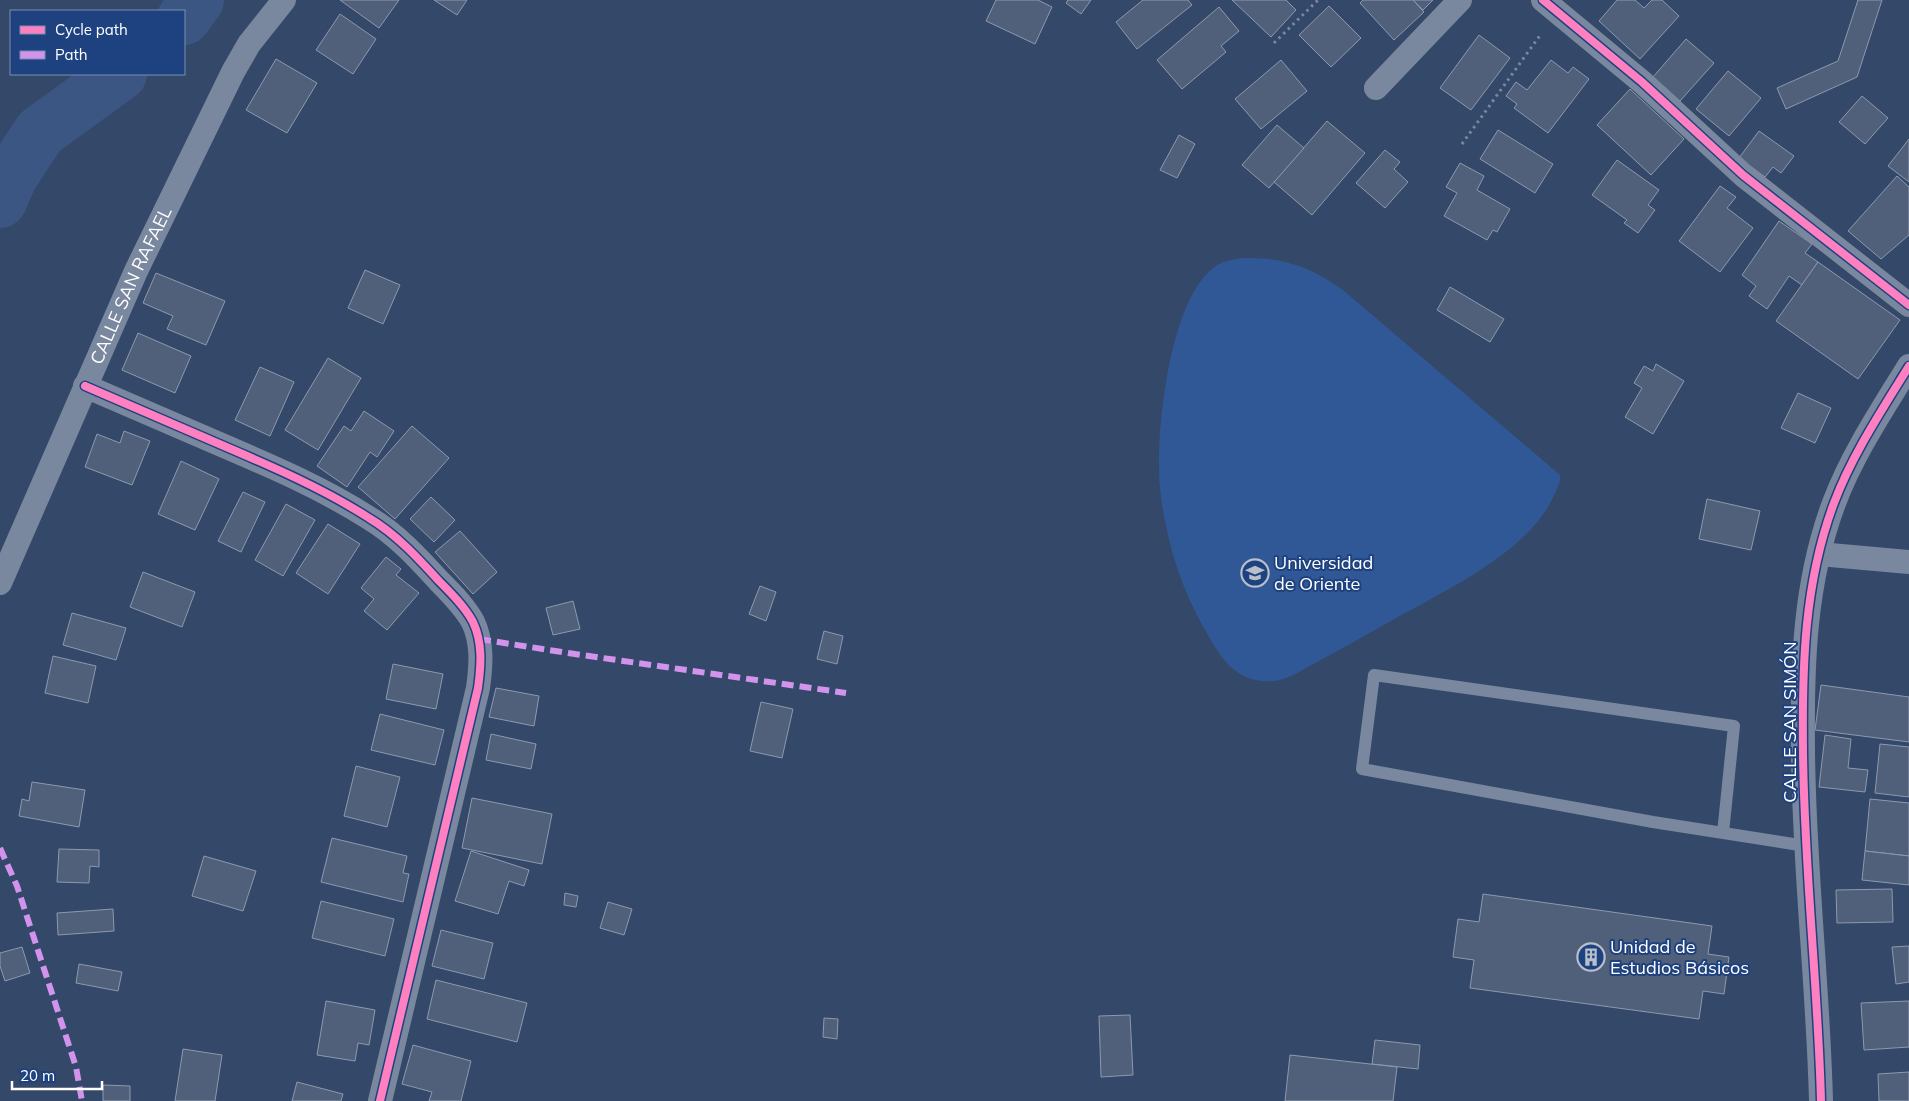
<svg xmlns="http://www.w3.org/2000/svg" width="1909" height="1101" font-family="Mulish,sans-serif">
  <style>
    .green { fill: #315896 }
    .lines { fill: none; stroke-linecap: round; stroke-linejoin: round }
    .river { stroke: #3b5682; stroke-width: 54 }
    .building { fill: #50607b; stroke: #8d99ae }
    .path { stroke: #7a889f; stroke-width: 3; stroke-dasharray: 2.5 4; stroke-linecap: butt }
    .lane { stroke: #7a889f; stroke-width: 12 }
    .street { stroke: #7a889f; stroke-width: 24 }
    .quiet { stroke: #d193ec; stroke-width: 6; stroke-dasharray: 12 6; stroke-linecap: butt }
    .cycleway-casing { stroke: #1e427f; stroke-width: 11 }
    .cycleway { stroke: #ff80c0; stroke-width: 8 }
    .labels { text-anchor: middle; stroke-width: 4; stroke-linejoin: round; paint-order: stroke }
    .street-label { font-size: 18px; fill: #fff; stroke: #1e427f }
    .poi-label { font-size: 18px; fill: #fff; stroke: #1e427f; text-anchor: start }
  </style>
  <rect width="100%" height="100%" fill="#344869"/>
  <path class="green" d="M1241 258C1283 257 1309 266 1343 290L1560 475C1561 481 1558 487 1555 493 1533 549 1447 590 1396 618 1366 635 1336 652 1306 668 1292 676 1279 683 1263 681 1232 679 1218 653 1204 628 1180 586 1165 537 1160 488 1155 436 1169 297 1216 266 1223 261 1232 260 1241 258Z"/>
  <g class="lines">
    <g class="river">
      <polyline points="184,18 197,0"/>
      <polyline points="0,201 11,176 40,132 120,74"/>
    </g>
  </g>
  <g class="building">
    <polygon points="340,0 399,0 379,28"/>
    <polygon points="434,0 467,0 457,15"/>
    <polygon points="996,0 1038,0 1052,7 1035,44 986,21"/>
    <polygon points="1068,0 1091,0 1081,14 1066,3"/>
    <polygon points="1143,0 1188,0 1192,5 1137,49 1116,22"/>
    <polygon points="1232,0 1286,0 1296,10 1271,37"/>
    <polygon points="1363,0 1413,0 1424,12 1394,40 1360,3"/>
    <polygon points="1413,0 1433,0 1423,10"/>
    <polygon points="1617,0 1635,0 1644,8 1652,0 1662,0 1679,16 1640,59 1599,21"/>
    <polygon points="1858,0 1882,0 1857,77 1786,109 1777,88 1838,61"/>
    <polygon points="1329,6 1361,38 1331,67 1299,35"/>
    <polygon points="1219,7 1239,31 1221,46 1226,52 1182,89 1157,60"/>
    <polygon points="340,14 376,39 353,74 316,50"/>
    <polygon points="1479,35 1510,58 1471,110 1440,88"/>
    <polygon points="1686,39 1714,63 1680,101 1653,77"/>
    <polygon points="276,59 317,83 287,133 246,110"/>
    <polygon points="1281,60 1307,91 1261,129 1235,99"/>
    <polygon points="1551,60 1568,73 1573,67 1589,79 1548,133 1514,108 1517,104 1506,96 1516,82 1527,90"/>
    <polygon points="1728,71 1761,98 1729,136 1696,109"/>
    <polygon points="1630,89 1684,139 1651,175 1597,125"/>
    <polygon points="1862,96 1888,118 1865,144 1839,122"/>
    <polygon points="1327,121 1365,153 1312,215 1274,182"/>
    <polygon points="1277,125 1304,148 1269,188 1242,165"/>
    <polygon points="1498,130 1553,164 1535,193 1480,159"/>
    <polygon points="1759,131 1794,156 1781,173 1773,167 1765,177 1739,158"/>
    <polygon points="1179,135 1195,144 1177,178 1160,170"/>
    <polygon points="1909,139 1909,182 1888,166"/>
    <polygon points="1385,150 1400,162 1394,169 1408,182 1385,208 1356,183"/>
    <polygon points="1617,160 1659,190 1648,205 1655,210 1638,233 1624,223 1627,220 1592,195"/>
    <polygon points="1460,163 1484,176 1477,190 1510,209 1497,232 1493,230 1487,240 1444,216 1457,193 1446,187"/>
    <polygon points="1897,176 1909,187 1909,235 1881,259 1848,231"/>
    <polygon points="1720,186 1736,197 1727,208 1753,228 1720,272 1679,241"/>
    <polygon points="1779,221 1812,244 1805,253 1818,262 1802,285 1789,276 1767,309 1749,296 1756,286 1742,275"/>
    <polygon points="1818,262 1900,320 1858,379 1776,321"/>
    <polygon points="365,270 400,285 383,324 348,308"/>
    <polygon points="156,273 225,301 206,345 167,329 173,316 143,303"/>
    <polygon points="1450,287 1504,319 1490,342 1437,310"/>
    <polygon points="138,333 191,356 175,393 122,370"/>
    <polygon points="328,358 361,378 318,450 285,430"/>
    <polygon points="1656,364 1684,381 1653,434 1625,417 1642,388 1634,383 1644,366 1653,371"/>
    <polygon points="260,367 294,382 270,436 235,420"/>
    <polygon points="1798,393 1831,408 1815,443 1781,428"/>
    <polygon points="364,411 394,431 377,457 370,452 347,487 317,466 344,426 351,431"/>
    <polygon points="412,426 449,458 395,519 358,487"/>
    <polygon points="124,431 150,441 132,485 85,467 97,434 120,443"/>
    <polygon points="181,461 219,479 195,530 158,514"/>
    <polygon points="243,492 265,502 241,552 218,541"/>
    <polygon points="431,497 455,520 434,542 410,519"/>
    <polygon points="1707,499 1760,511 1751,550 1699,539"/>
    <polygon points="286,504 315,520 283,576 255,560"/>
    <polygon points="328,524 360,544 328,594 296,573"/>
    <polygon points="460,531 497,572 473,594 435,552"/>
    <polygon points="386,557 401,569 396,575 419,593 387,630 364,611 374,599 361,588"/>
    <polygon points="143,572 195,592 182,627 130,607"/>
    <polygon points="760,586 776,592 766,621 749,614"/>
    <polygon points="573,601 580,629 553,635 546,608"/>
    <polygon points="72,613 126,628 116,660 63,645"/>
    <polygon points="824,631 843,636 837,664 817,659"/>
    <polygon points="53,656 96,666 88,703 45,693"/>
    <polygon points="393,664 443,674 436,709 386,699"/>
    <polygon points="1821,685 1909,697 1909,742 1815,730"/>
    <polygon points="496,688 539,696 534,726 489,717"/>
    <polygon points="761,702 793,709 782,758 750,751"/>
    <polygon points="380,714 444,730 435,765 371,750"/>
    <polygon points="491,734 536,744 531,769 486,760"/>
    <polygon points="1825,735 1851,739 1848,768 1868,770 1865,792 1819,787"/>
    <polygon points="1880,744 1909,747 1909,797 1875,793"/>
    <polygon points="356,766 400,777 387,827 344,816"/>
    <polygon points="32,782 85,790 79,827 19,816 22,799 29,801"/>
    <polygon points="472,798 552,814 542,864 462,848"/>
    <polygon points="1870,799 1909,803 1909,856 1865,851"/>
    <polygon points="332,838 407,856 403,873 409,874 403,902 321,882"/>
    <polygon points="59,849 99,850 99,867 90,866 89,883 57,882"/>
    <polygon points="471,851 529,870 524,886 509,881 498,914 455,901"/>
    <polygon points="1865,851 1909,856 1909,885 1862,880"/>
    <polygon points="204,856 256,871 243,911 192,896"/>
    <polygon points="1892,889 1893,922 1837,923 1836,890"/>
    <polygon points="565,893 578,896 576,907 564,905"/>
    <polygon points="1483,894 1712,926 1708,954 1729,957 1724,994 1703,991 1699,1019 1470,988 1474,960 1453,957 1458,919 1479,922"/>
    <polygon points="321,901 394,919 385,956 312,938"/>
    <polygon points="608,902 632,909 624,935 600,928"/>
    <polygon points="113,909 114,931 58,935 57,913"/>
    <polygon points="441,930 493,943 484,979 432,966"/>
    <polygon points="1909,946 1909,982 1896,984 1892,947"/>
    <polygon points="22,947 30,973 5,981 0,966 0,953"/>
    <polygon points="79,964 122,972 118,991 76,983"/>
    <polygon points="436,980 527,1003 517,1042 427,1019"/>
    <polygon points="326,1001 375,1010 369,1045 358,1043 355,1061 317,1055"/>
    <polygon points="1909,1001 1909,1047 1864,1050 1861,1003"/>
    <polygon points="1130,1015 1133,1075 1101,1077 1099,1016"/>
    <polygon points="824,1018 838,1019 837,1039 823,1037"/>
    <polygon points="1375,1040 1420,1045 1418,1069 1372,1064"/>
    <polygon points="413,1045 471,1061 461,1101 429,1101 432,1092 402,1084"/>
    <polygon points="183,1049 222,1055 215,1101 175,1101"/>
    <polygon points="1290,1055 1397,1067 1393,1101 1285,1101"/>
    <polygon points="1909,1072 1909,1101 1879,1101 1878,1074"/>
    <polygon points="297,1082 343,1094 341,1101 292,1101"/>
    <polygon points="103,1085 130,1086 130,1101 103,1101"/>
  </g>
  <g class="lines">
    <g class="path">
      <polyline points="1274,43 1318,0"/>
      <polyline points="1462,144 1541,34"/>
    </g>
    <polyline class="lane" points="1723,833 1734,726 1374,675 1362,769 1653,822 1806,846"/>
    <g class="street">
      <polyline points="1543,0 1642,82 1743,175 1909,305"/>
      <polyline points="1376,88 1460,0"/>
      <path d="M85 386C131 406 178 426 224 446 273 467 324 489 369 518 396 534 418 558 439 581 451 593 465 607 473 622 483 643 481 666 478 688L380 1101"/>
      <polyline points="1819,554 1909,562"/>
      <path id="s1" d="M0 583 136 271 233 72 249 44 284 0"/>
      <path d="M1821 1101C1818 984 1804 868 1803 751 1802 666 1804 583 1834 503 1852 455 1882 410 1909 366"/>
    </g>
    <g class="quiet">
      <polyline points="479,639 568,653 846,693"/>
      <polyline points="0,848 17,886 76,1067 82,1101"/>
    </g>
    <g class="cycleway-casing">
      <g id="cycleway">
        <polyline points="1543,0 1642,82 1743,175 1909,305"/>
        <path d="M85 386C131 406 178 426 224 446 273 467 324 489 369 518 396 534 418 558 439 581 451 593 465 607 473 622 483 643 481 666 478 688L380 1101"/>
        <path d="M1821 1101C1818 984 1804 868 1803 751 1802 666 1804 583 1834 503 1852 455 1882 410 1909 366"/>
      </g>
    </g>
    <use href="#cycleway" class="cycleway"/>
  </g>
  <defs>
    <g id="university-ring" transform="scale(1.4375)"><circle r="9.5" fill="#1e427f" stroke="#b8bfca" stroke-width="1.5"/><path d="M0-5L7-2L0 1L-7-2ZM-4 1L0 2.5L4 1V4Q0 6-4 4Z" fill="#b8bfca"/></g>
    <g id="building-ring" transform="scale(1.4375)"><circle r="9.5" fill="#1e427f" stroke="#b8bfca" stroke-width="1.5"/><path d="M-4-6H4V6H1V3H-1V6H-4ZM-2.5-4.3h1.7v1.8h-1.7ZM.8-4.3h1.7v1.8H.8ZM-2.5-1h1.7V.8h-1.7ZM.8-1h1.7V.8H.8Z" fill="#b8bfca"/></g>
  </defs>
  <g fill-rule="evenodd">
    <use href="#university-ring" x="1255" y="573"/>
    <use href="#building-ring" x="1591" y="957"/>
  </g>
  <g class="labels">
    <g class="street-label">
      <text dy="6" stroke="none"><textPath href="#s1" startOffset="325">CALLE SAN RAFAEL</textPath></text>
      <text transform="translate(1790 722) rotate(-90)" y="6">CALLE SAN SIMÓN</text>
    </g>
    <g class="poi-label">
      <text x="1274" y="569">Universidad<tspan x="1274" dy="21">de Oriente</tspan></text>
      <text x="1610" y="953">Unidad de<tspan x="1610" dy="21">Estudios Básicos</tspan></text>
    </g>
  </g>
  <rect x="10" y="10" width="175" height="65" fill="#1e427f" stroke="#788eb2"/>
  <rect x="20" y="26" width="25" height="8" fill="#ff80c0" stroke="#788eb2"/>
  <text x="55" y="35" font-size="15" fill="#ffffff">Cycle path</text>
  <rect x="20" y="51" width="25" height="8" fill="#d193ec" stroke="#788eb2"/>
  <text x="55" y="60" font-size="15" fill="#ffffff">Path</text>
  <path d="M12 1081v8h90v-8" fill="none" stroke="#ffffff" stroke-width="2.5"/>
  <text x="20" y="1081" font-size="15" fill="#ffffff" stroke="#1e427f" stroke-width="4" paint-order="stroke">20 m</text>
</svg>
